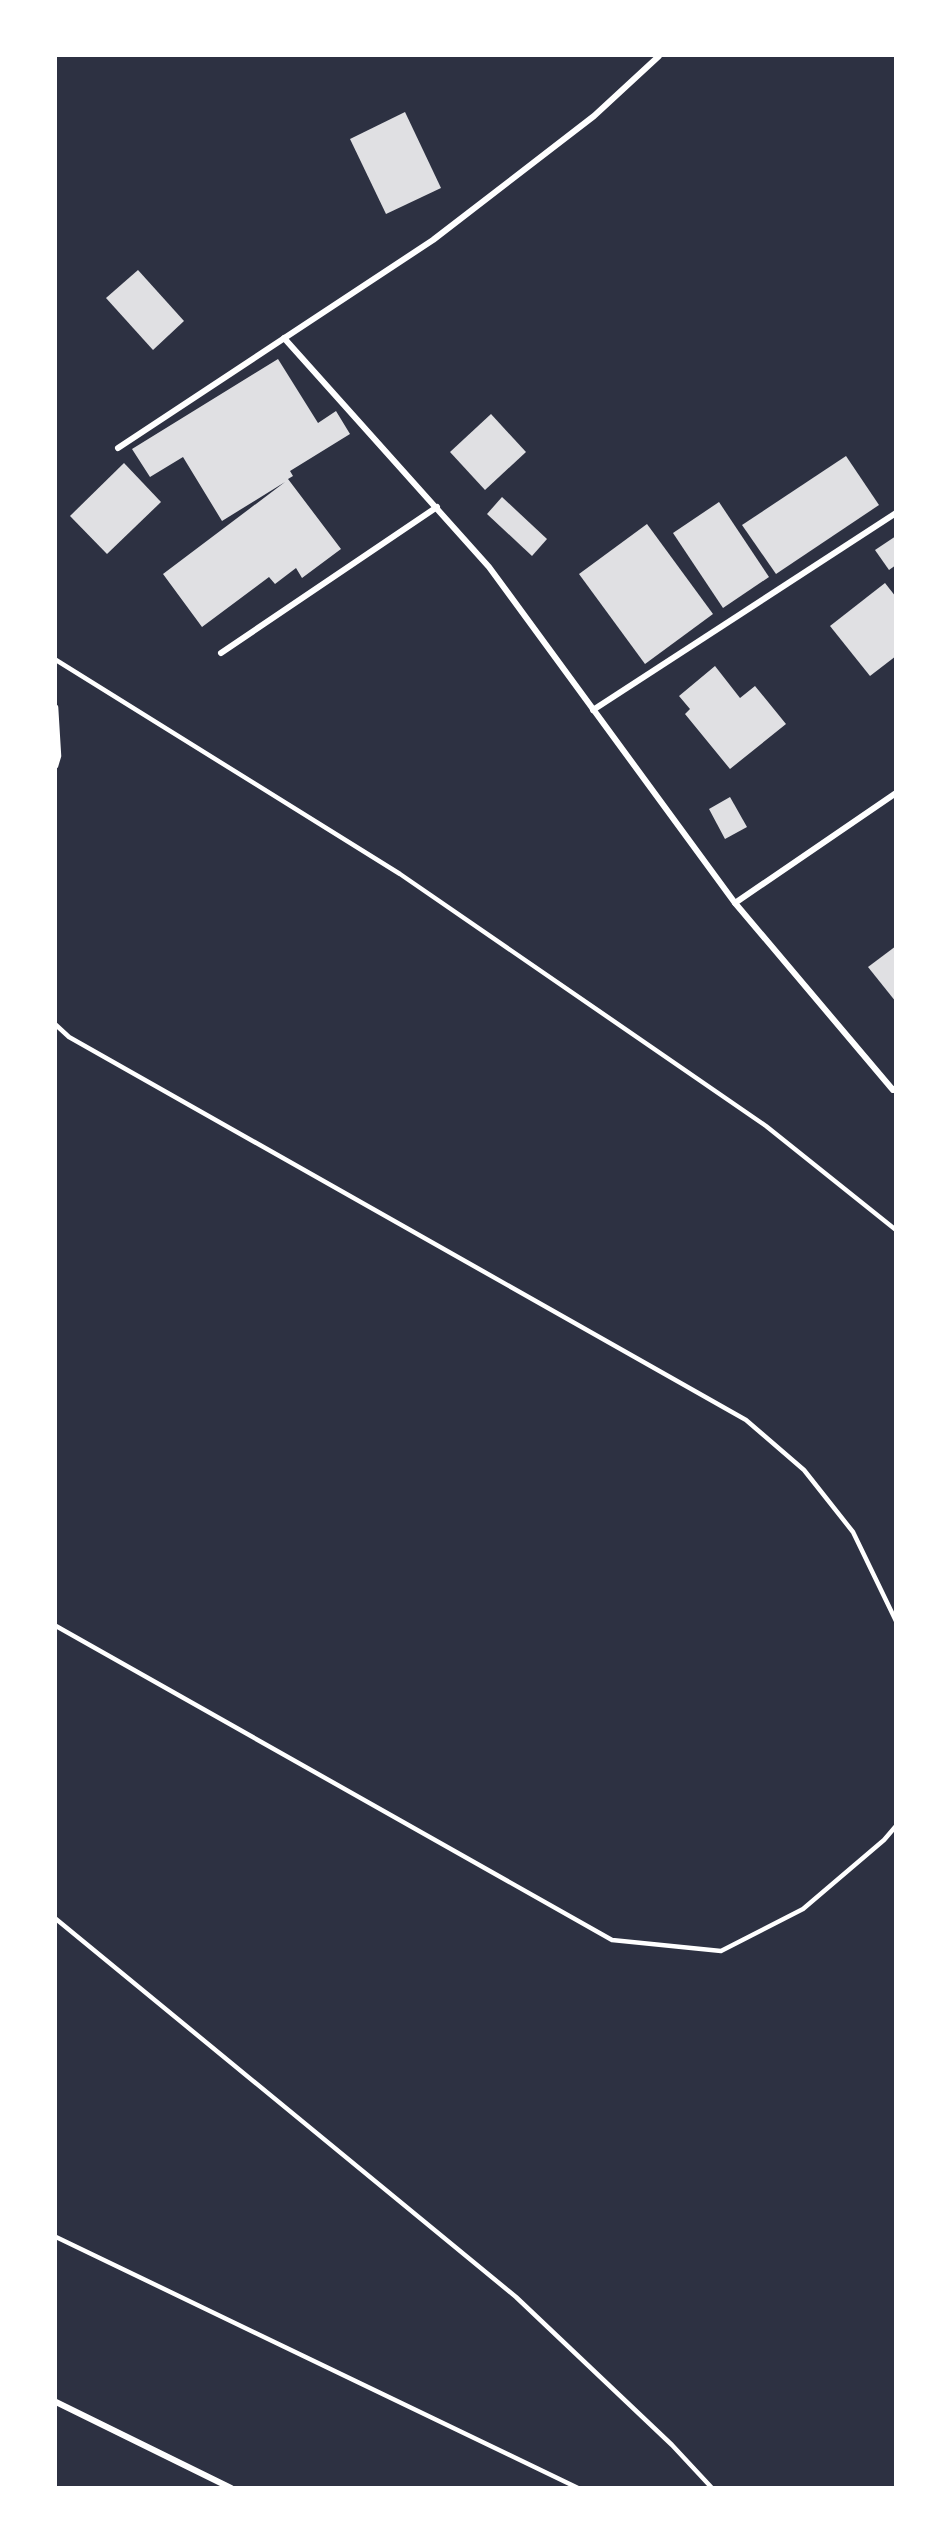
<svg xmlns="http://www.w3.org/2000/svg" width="951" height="2543" font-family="'Exo 2',sans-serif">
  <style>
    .building { fill: #e0e0e3 }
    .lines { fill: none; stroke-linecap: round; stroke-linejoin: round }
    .service { stroke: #fff; stroke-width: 4.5 }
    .minor { stroke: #fff; stroke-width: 6 }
  </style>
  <rect width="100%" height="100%" fill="#2d3142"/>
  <g class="building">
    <polygon points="405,112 441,188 386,214 350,139"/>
    <polygon points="138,270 184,321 153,350 106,298"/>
    <polygon points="278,359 318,423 336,411 350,434 290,471 293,476 288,479 341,549 302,578 296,568 275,584 269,577 202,627 163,574 285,482 222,521 183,457 150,477 132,449"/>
    <polygon points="491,414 526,452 485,490 450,452"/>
    <polygon points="846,456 879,505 776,574 742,525"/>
    <polygon points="124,463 161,502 107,554 70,516"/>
    <polygon points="502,497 547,539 532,556 487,514"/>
    <polygon points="719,502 769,577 723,608 673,533"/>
    <polygon points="647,524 713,614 645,664 579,574"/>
    <polygon points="896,536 896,565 889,570 875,550"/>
    <polygon points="885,583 896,597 896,656 870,676 830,626"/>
    <polygon points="715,666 740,698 755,686 786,724 730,769 685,714 690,709 679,696"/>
    <polygon points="730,797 747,827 725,839 709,809"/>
    <polygon points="896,946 896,1002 868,967"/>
  </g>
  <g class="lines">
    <g class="service">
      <polyline points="56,660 400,874 766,1126 896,1230"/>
      <polyline points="56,707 59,756 56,766"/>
      <polyline points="56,1025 69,1037 746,1420 804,1470 853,1532 896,1621"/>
      <polyline points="56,1626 612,1940 721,1951 803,1909 884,1840 896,1826"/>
      <polyline points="56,1919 516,2297 672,2445 712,2488"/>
      <polyline points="56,2237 578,2488"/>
    </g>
    <g class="minor">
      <polyline points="284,338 489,567 735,903 893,1090 896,1088"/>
      <polyline points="118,448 433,240 594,116 659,56"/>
      <polyline points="221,653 437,507"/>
      <polyline points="593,710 896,513"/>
      <polyline points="735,903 896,793"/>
      <polyline points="56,2402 231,2488"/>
    </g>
  </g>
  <rect width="951" height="2543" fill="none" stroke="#ffffff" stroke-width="114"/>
</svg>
